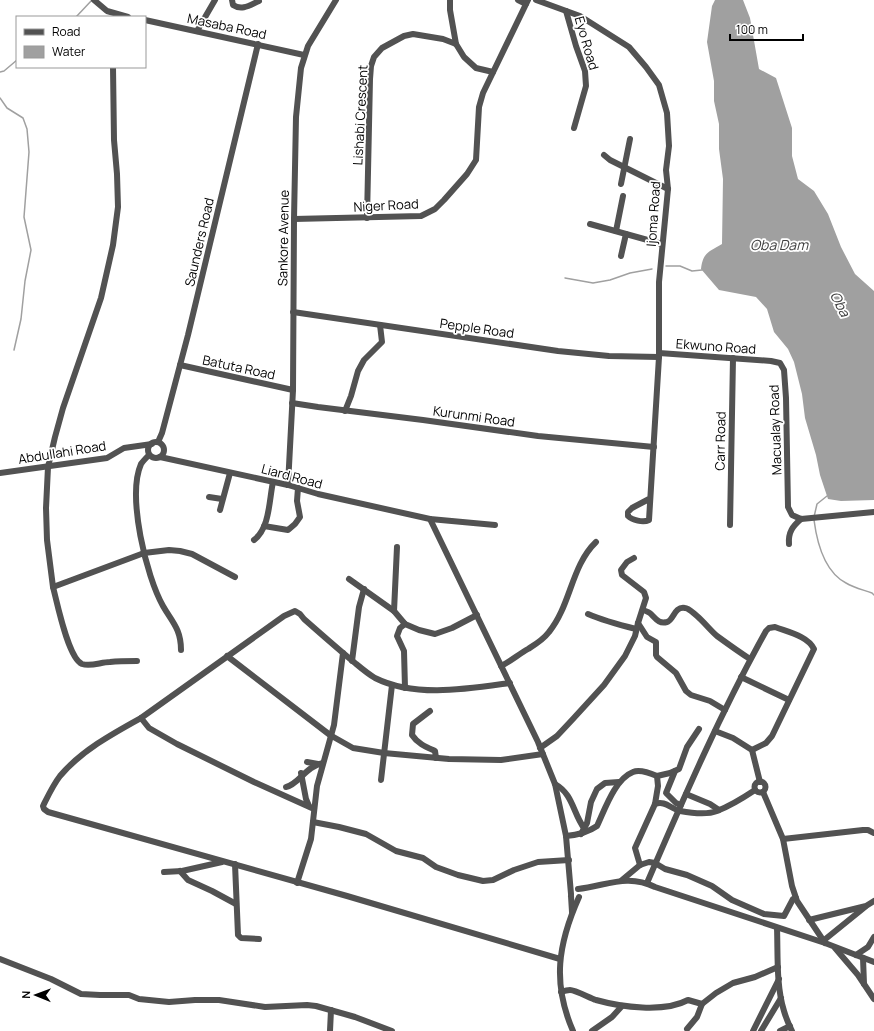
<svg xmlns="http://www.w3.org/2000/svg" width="874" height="1031" font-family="Manrope,sans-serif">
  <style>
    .water { fill: #a0a0a0 }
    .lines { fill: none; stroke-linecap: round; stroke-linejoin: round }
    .stream { stroke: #a0a0a0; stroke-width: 1.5 }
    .minor { stroke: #525252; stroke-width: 6 }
    .labels { text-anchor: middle; stroke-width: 3.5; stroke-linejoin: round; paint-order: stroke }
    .street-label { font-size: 13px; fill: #000; stroke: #fff }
    .water-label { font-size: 14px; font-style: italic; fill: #414141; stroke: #fff }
  </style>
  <rect width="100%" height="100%" fill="#fff"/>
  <path class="water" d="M715 0H743L750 18 759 69 776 78 792 128V156L798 179 814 191 828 214 841 247 855 274 874 291V500L841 501 828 499 820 475 816 455 805 418 802 394 794 362 788 349 774 332 767 309 756 297 719 290 701 269C703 252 709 252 722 244L723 179 719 149V124L714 101V81L707 42 712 6Z"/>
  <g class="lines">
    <g class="stream">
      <polyline points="76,17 92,0"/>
      <polyline points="0,72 4,71 17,60"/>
      <polyline points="0,98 7,108 23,118 27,129 29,152 24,217 31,250 25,281 21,319 14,350"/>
      <polyline points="666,266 680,266 692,271 702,270"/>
      <polyline points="565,278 593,283 610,280 630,273 652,269"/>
      <polyline points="814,517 817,504 827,496"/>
      <path d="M814 520C817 543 825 572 846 583 854 588 864 590 872 593L874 595"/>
    </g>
    <g class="minor">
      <polyline points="94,0 107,11 128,17"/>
      <path d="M232 0 233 5C242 11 250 5 259 1"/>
      <polyline points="450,0 450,10 456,44"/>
      <polyline points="518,0 526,4"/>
      <path d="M536 0 580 16 629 47 646 67 659 85 667 113 669 146 666 170 668 189 659 282V357L649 520C643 523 632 520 628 516V512L632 508 649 499"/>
      <polyline points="566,11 576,46 585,71 586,86 574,128"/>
      <polyline points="145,20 304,55"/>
      <polyline points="197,31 215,0"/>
      <polyline points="113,67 114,140 117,174 118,207 113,245 101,298 63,408 55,437 48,467 46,508 47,540 53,587 144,553 169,550 180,551 192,554 235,577"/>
      <polyline points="604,155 610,160 668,189"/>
      <polyline points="621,184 630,139"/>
      <polyline points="367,218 370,79 371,66 374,57 382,48 404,36 413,34 443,39 456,44 464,57 476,68 493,72"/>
      <polyline points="294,219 421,216 435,209 444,200 467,174 476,160 479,107 483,93 528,0"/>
      <polyline points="590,224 662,244"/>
      <polyline points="616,231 623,196"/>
      <polyline points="621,256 626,234"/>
      <polyline points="293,312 558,351 609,356 659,357"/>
      <polyline points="659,353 771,361 780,363 784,370 786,398 788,507 792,515 801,519 874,512"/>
      <polyline points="180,365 293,390"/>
      <polyline points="292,403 318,407 423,420 538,436 654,447"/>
      <polyline points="345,411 351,396 358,371 364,360 382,342 380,325"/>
      <circle cx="156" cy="450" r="8"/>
      <polyline points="158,442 162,433 188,335 258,44"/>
      <path d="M149 455C146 458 143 461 141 464 127 496 146 576 163 606 172 622 181 629 181 650"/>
      <polyline points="160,457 288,485 318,494 430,519 538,742 555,784 566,836 571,894"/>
      <polyline points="0,473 107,458 124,448 152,444"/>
      <polyline points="288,485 293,390 294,219 296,117 301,68 308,46 336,0"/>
      <polyline points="209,497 222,499"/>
      <polyline points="220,510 230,473"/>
      <polyline points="430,519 495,525"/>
      <polyline points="730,525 733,358"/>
      <polyline points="264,526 288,530 295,524 300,517 297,501 298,488"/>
      <path d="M254 540C270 528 269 500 273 482"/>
      <path d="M789 544C788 532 793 526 801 519"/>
      <polyline points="349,579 394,611 405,624 419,630 435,634 452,628 477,615"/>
      <path d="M53 587C57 602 68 658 82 664 91 667 101 662 110 662 119 661 128 661 137 661"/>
      <path d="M643 610C646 611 649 612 651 614 656 619 659 624 667 622 674 620 674 606 685 608 689 608 694 614 697 616 704 622 710 630 717 636 728 644 739 652 750 659"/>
      <polyline points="394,611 397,547"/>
      <path d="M588 614C604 621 620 625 636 629"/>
      <polyline points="638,623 647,637 656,642 656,655 657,657 676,673 686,691 691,695 710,701 725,710"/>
      <polyline points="227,656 330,735 353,748 384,753 449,759 501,760 543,754"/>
      <polyline points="352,661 359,607 364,589"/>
      <path d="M501 666C511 661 519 654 528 649 536 644 543 640 549 632 571 605 571 566 596 542"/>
      <polyline points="741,677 789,700"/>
      <polyline points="405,688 404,651 397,636 400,628 405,624"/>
      <path d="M430 711 413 724 412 735C418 744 426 747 435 751L436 758"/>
      <path d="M141 718C112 734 81 751 60 776 53 785 48 796 43 806L44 809 48 812 347 896 560 959"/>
      <polyline points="715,731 733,738 752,750 760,782"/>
      <polyline points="540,748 557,736 572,720 604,685 625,656 635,636 638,623 646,598 644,592 622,575 621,570 627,562 634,558"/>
      <polyline points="307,762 318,764"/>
      <polyline points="675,771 666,793 676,803 681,805"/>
      <polyline points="301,773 306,799 309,806"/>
      <polyline points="657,776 670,773 679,769 687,747 699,729"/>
      <polyline points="381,780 392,685"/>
      <circle cx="760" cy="787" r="5.5"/>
      <path d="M555 784C573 794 573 813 584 828"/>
      <path d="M286 787C298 785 306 766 323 763"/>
      <polyline points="763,792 783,839 792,886 797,901 825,943"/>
      <polyline points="686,794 710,804 719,810"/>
      <path d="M655 804C665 800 671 809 680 811 691 813 707 815 717 811 730 806 743 798 755 790"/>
      <path d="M314 809 254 782 177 744 149 728 141 718 284 616 295 611 300 614 304 619C321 634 338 649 355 663 361 668 368 674 375 678 415 698 467 689 510 683"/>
      <polyline points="313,822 339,827 366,834 396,851 423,858 436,867 458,875 483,881 493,880 514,870 538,862 569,860"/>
      <polyline points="581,834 587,823 591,802 597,789 605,783 619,782"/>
      <path d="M566 836C578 835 587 833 597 826 605 809 615 779 633 772 640 769 650 773 657 776L658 786 655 804 635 848 640 865"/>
      <polyline points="783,839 863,830 868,830 874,833"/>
      <polyline points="235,864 238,935 241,938 259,939"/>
      <polyline points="180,871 188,880 212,891 236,904"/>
      <polyline points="164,872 182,871 222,862"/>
      <polyline points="622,880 640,865 649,862 655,863 665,869 687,875 712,886 732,900 764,914 784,916 793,899 796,898"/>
      <polyline points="297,883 311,839 317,786 334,725 343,653"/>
      <path d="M647 883C684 797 721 712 766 631L769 628 775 627C788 632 808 636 814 649L772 736 766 743 752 750"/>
      <path d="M578 889C606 886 627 873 655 887L825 943 874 962"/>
      <polyline points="571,896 572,912"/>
      <polyline points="809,920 866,906 874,901"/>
      <path d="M777 928C778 955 776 985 784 1011 786 1018 789 1025 792 1031"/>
      <polyline points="823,941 865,907"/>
      <polyline points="835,948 858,975 874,999"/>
      <polyline points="856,955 868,947 874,937"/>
      <polyline points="863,958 864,984"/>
      <polyline points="0,959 51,979 81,994 100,995 129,995 139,999 169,1002 195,1000 219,1000 265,1007 307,1005 316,1006 355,1017 392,1031"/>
      <path d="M561 992C564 991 567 990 570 990 575 990 590 998 596 1000 621 1007 664 1013 688 1000L702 1004"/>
      <polyline points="687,1029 697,1017 702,1004 716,993 733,983 755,977 778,967"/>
      <polyline points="330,1031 331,1010"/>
      <path d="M573 1031C552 983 558 944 579 897"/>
      <polyline points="592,1031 612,1017 622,1006"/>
      <polyline points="753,1031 779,979"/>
      <polyline points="761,1031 781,998"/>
      <polyline points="780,1031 790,1026"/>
    </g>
  </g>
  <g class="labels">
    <g class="street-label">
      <text transform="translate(227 26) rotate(12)" y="5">Masaba Road</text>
      <text transform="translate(587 43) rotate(74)" y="5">Eyo Road</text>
      <text transform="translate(360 115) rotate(-87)" y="5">Lishabi Crescent</text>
      <text transform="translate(386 205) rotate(-3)" y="5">Niger Road</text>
      <text transform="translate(653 214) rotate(-86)" y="5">Ijoma Road</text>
      <text transform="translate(283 238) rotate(-89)" y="5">Sankore Avenue</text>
      <text transform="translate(199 242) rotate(-77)" y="5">Saunders Road</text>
      <text transform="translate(477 328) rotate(8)" y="5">Pepple Road</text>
      <text transform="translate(716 346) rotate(4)" y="5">Ekwuno Road</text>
      <text transform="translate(239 367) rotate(12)" y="5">Batuta Road</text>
      <text transform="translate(474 416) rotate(8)" y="5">Kurunmi Road</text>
      <text transform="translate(775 430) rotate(-92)" y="5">Macualay Road</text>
      <text transform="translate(720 441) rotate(-89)" y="5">Carr Road</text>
      <text transform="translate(62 452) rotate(-9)" y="5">Abdullahi Road</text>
      <text transform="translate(292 476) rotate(15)" y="5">Liard Road</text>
    </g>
    <g class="water-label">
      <text x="779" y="250">Oba Dam</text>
      <text transform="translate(840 304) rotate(62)" y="5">Oba</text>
    </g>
  </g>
  <rect x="16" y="16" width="130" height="52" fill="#ffffff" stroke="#999999"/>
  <rect x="24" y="29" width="20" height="6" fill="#525252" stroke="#999999"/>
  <text x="52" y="36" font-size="12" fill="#000000">Road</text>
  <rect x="24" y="46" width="20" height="12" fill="#a0a0a0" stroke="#999999"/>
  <text x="52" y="56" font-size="12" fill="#000000">Water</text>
  <g transform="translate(36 995) rotate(271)" stroke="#ffffff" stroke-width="3" paint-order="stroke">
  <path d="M0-3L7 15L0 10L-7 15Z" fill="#000000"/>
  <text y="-6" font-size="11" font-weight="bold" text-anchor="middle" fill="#000000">N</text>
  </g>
  <path d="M730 34v6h73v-6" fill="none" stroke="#000000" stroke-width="2"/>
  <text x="736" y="34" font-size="12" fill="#000000" stroke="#ffffff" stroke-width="3" paint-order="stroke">100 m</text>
</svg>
